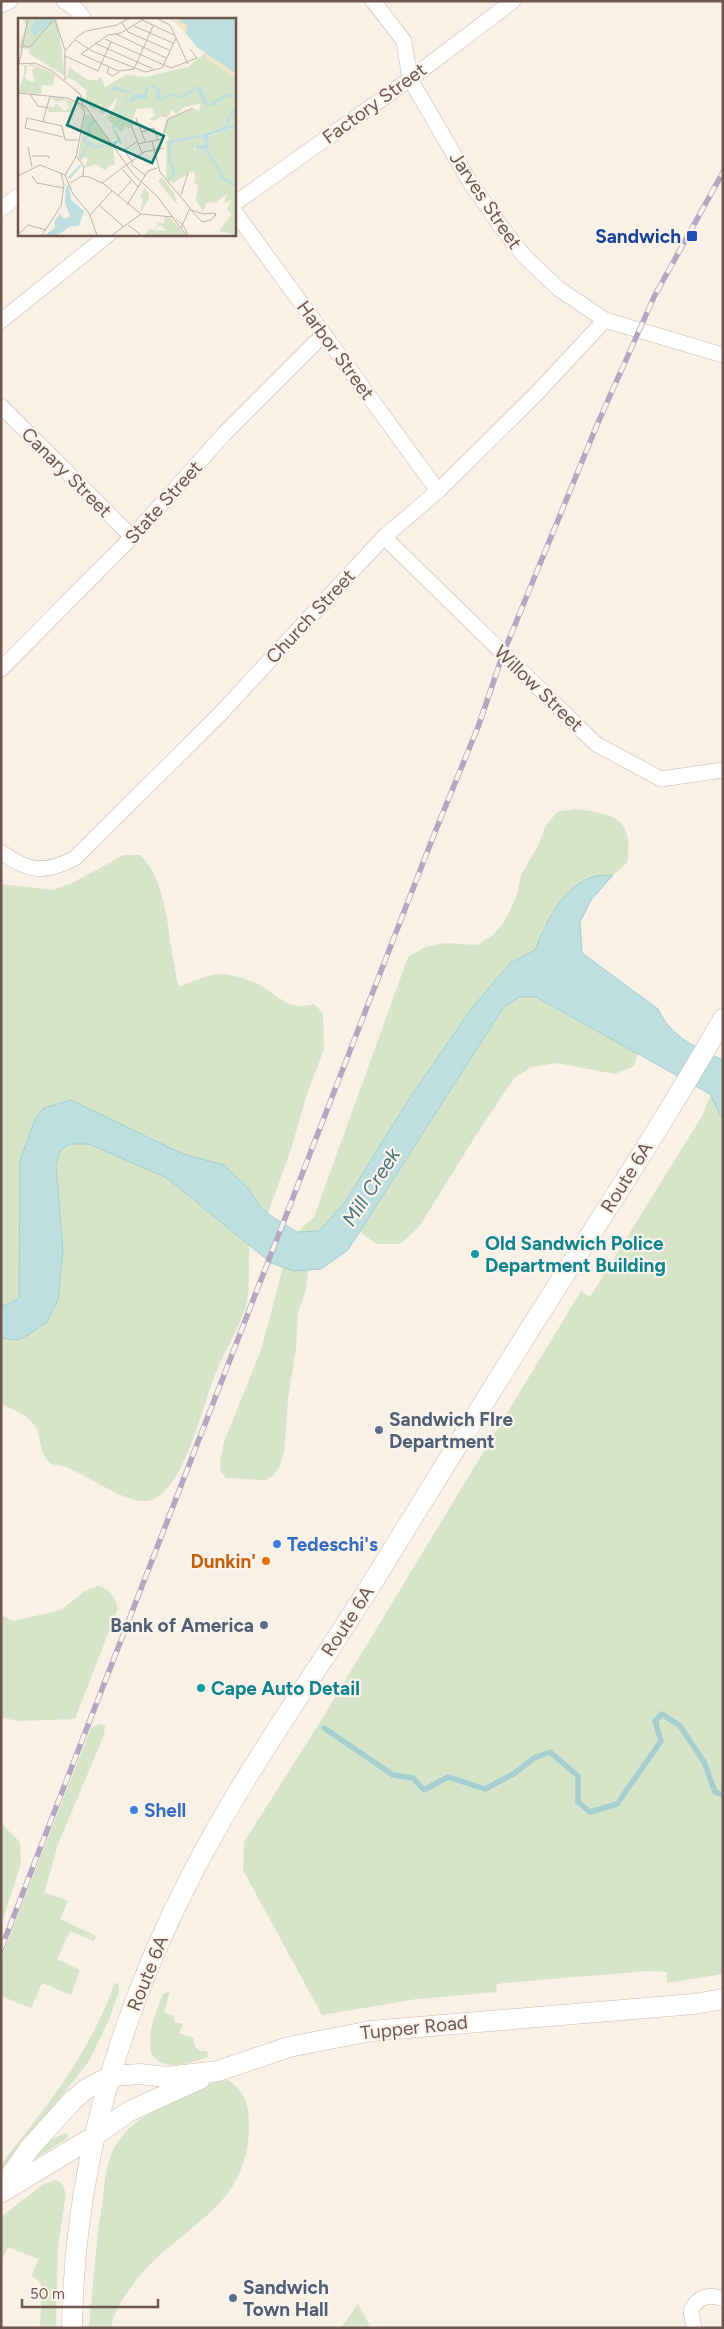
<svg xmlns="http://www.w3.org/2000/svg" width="724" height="2329" font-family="Figtree,sans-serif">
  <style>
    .green { fill: #d6e5c7 }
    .water { fill: #bddfe0; stroke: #a5ced0 }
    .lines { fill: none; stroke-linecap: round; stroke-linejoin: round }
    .stream { stroke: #a5ced0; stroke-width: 5.5 }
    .minor-casing { stroke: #c9b7ae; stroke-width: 16 }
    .secondary-casing { stroke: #ceb9af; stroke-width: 21 }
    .minor { stroke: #fff; stroke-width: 15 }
    .secondary { stroke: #fff; stroke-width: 20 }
    .rail-casing { stroke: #b2a6c1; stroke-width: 5.5 }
    .rail { stroke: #fcf4ec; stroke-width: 4; stroke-dasharray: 11; stroke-linecap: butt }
    .transit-dot { fill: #1a4fb4; stroke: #fcf4ec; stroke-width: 2 }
    .culture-dot { fill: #0f9aa8; stroke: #fcf4ec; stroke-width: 2 }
    .service-dot { fill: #5c6f8a; stroke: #fcf4ec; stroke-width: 2 }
    .shop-dot { fill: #3f7fe0; stroke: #fcf4ec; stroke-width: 2 }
    .food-dot { fill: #e8710a; stroke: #fcf4ec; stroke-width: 2 }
    .labels { text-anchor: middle; stroke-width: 4.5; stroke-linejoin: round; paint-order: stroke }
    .street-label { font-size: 19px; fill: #6f564e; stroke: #fcf4ec }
    .transit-label { font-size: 19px; font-weight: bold; fill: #164399; stroke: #fcf4ec; text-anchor: end }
    .culture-label { font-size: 19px; font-weight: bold; fill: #0d838f; stroke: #fcf4ec; text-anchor: start }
    .service-label { font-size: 19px; font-weight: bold; fill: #4e5e75; stroke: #fcf4ec; text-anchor: start }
    .shop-label { font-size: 19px; font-weight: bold; fill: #366cbe; stroke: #fcf4ec; text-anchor: start }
    .food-label { font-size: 19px; font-weight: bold; fill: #c56008; stroke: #fcf4ec; text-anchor: end }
    .water-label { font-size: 20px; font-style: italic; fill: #477679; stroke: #fcf4ec }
    .inset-river { fill: none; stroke: #bddfe0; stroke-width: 2.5 }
    .inset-road { fill: none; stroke: #c2b2a9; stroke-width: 1 }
    .view { fill: #0f766e; fill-opacity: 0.15; stroke: #0f766e; stroke-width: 2.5 }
    .inset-edge { fill: none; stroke: #6f564e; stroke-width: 2.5 }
  </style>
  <rect width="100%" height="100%" fill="#f9f0e6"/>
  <g class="green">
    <path d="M576 809C615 814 634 818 627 863L613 875 593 877 545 924 535 950 510 963 472 1008 409 1099 345 1202 319 1231 297 1232 314 1217 408 957 423 948 444 943 477 945 493 935 506 919 517 895 521 875 538 846 545 827 557 812Z"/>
    <path d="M124 855H140C170 882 168 949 179 987 192 982 209 973 224 974 233 975 249 980 258 984 280 996 287 1011 314 1004L323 1013 324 1050 308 1091 291 1149 268 1213 261 1208 249 1189 224 1165 183 1154 143 1134 35 1119 20 1161 19 1298 5 1306 1 1304V884L53 890 72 883Z"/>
    <polygon points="519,997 535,997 638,1053 634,1066 615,1074 556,1063 532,1067 514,1078 478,1132 419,1227 400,1244 376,1244 360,1232 503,1007"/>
    <polygon points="723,1093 723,1974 667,1983 667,1972 649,1971 503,1983 496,1985 497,1992 417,1999 322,2015 243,1870 244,1842 317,1727 581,1291 590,1297 702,1116 711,1094 712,1098"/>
    <path d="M69 1144H89L167 1178 249 1245C249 1264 250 1284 247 1302 243 1320 224 1353 216 1372 203 1402 184 1496 147 1501 126 1504 84 1473 63 1466 60 1465 55 1466 52 1464 41 1458 41 1441 37 1430 32 1416 14 1410 1 1404V1338C20 1342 32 1332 47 1322L63 1250 56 1165 60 1151Z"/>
    <polygon points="283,1267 294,1271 308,1270 306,1290 298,1312 296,1348 288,1399 284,1453 279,1468 273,1476 265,1480 226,1478 221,1472 220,1461 224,1442 261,1350"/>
    <path d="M98 1586C110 1589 114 1596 118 1608L75 1719 20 1721 1 1718V1615L14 1621 61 1610 85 1591Z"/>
    <polygon points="99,1724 105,1725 104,1735 58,1844 44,1894 47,1893 68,1901 60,1919 96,1936 94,1941 70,1931 57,1959 80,1970 71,1995 42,1983 31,2008 1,1996 1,1958 91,1728"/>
    <polygon points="1,1823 20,1842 21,1863 1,1926"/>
    <path d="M118 1982 119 1991 108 2022 89 2061 1 2173V2164C46 2108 90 2053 114 1985Z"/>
    <path d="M170 1991 164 2012 175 2017 174 2022 183 2024 179 2033 193 2038 195 2047 200 2051H207L208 2057C198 2060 187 2064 177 2065 132 2067 154 2017 163 1994Z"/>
    <path d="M228 2080C244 2090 249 2105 249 2123 250 2216 170 2226 127 2293 120 2303 113 2315 111 2328H89C93 2284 96 2241 103 2198 105 2181 106 2162 115 2146 128 2124 152 2111 175 2100 192 2092 209 2082 228 2080Z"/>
    <polygon points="65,2133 68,2134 66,2139 32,2161 30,2157 50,2140"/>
    <polygon points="54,2180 62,2183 66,2194 58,2247 56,2328 40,2328 42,2289 40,2282 32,2276 38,2259 8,2247 1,2262 1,2217 42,2185"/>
    <polygon points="358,2304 371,2328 341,2328"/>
  </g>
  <path class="water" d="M613 875 591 900 580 922 582 953 658 1009C671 1037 696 1048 723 1060V1120L710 1094 536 997H519L503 1008 348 1250 321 1269 294 1271 271 1263 167 1178 89 1144H69L60 1151 56 1165 63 1250 58 1300 47 1322 28 1335 17 1340 1 1338V1304L5 1306 19 1298 20 1161 35 1119 44 1108 71 1100 183 1154 224 1165 249 1189 261 1208 274 1218 297 1232 319 1231 345 1202 409 1099 472 1008 510 963 535 950C546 922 562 887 593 877 599 875 607 875 613 875Z"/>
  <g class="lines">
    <polyline class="stream" points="324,1728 393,1775 413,1778 424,1790 448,1777 485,1789 515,1773 534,1758 550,1752 578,1776 578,1802 590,1812 617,1804 661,1741 655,1721 662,1714 680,1726 704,1762 715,1792 723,1795"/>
    <g class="minor-casing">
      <g id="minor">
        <polyline points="64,1 76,9 84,19"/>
        <polyline points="373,1 404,41 410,79 470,182 504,231 525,257 559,289 605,320 723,355"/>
        <polyline points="1,5 10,1"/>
        <polyline points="234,204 410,79 513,1"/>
        <polyline points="1,209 19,195"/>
        <polyline points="234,211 438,491"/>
        <polyline points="1,321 109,234"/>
        <polyline points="1,406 132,537"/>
        <polyline points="384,537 596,744 661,779 723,770"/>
        <polyline points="1,669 132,537 225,433 324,334"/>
        <path d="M1 852C29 872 45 874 75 858L220 714 384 537 438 491 537 393 605 320"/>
        <path d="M694 2328 691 2311C697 2297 709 2293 723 2299"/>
      </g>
    </g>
    <g class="secondary-casing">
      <g id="secondary">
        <polyline points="1,2189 29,2149 72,2101 86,2089 111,2076 140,2074 167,2077 218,2071 289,2047 371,2031 694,2004 723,1999"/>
        <polyline points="2,2192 93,2137 128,2112 200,2079"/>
        <path d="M72 2328C74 2167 119 2014 193 1872 244 1773 310 1682 369 1588 436 1480 502 1372 570 1266 623 1185 675 1103 723 1019"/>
      </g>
    </g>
    <use href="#minor" class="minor"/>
    <use href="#secondary" class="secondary"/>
    <g class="rail-casing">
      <polyline id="rail" points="1,1949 435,832 478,727 503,654 597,425 654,297 723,172"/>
    </g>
    <use href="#rail" class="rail"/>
  </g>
  <rect class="transit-dot" x="686" y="230" width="12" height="12" rx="2.5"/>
  <g class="culture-dot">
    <circle cx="475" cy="1254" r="5"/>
    <circle cx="201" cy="1688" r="5"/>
  </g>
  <g class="service-dot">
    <circle cx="379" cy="1430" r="5"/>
    <circle cx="264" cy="1625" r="5"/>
    <circle cx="233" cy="2298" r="5"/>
  </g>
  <g class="shop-dot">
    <circle cx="277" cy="1544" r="5"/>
    <circle cx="134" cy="1810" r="5"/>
  </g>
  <circle class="food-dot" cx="266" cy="1561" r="5"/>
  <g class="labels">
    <g class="street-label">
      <text transform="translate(374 103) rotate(-36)" y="7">Factory Street</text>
      <text transform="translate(486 200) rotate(56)" y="7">Jarves Street</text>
      <text transform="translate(336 350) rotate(54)" y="7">Harbor Street</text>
      <text transform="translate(67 472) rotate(45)" y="7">Canary Street</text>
      <text transform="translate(163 502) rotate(-48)" y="7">State Street</text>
      <text transform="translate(310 616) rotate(-47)" y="7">Church Street</text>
      <text transform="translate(539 688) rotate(44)" y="7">Willow Street</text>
      <text transform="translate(626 1177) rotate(-58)" y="7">Route 6A</text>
      <text transform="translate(347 1621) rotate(-57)" y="7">Route 6A</text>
      <text transform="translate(147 1973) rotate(-68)" y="7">Route 6A</text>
      <text transform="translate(414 2027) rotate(-6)" y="7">Tupper Road</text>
    </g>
    <g class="transit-label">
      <text x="681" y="243">Sandwich</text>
    </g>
    <g class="culture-label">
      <text x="485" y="1250">Old Sandwich Police<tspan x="485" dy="22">Department Building</tspan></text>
      <text x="211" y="1695">Cape Auto Detail</text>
    </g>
    <g class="service-label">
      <text x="389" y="1426">Sandwich FIre<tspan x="389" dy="22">Department</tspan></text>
      <text x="254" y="1632" text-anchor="end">Bank of America</text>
      <text x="243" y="2294">Sandwich<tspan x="243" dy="22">Town Hall</tspan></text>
    </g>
    <g class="shop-label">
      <text x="287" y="1551">Tedeschi's</text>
      <text x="144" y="1817">Shell</text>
    </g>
    <g class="food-label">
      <text x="256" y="1568">Dunkin'</text>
    </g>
    <g class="water-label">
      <text transform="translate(371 1187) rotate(-57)" y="7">Mill Creek</text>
    </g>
  </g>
  <g transform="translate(18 18)">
    <rect width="218" height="218" fill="#f9f0e6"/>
    <path d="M3 0H18L12 12 15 17 39 0 47 58 10 35 12 31 0 30 9 7ZM148 0 162 3 217 53V105L181 118 186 120 187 127 176 130 180 135 177 137 180 139 181 129H191L189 119 217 109V217L201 213 214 196 209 191 214 182 206 185 209 176 198 184 188 185 185 193 178 182 180 168 176 164 178 159 175 153 155 165 148 160V124L151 120 145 113 147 108 150 101 175 91 181 92 183 86 166 89 158 96 154 92 149 100 143 98 136 103 131 101 137 98 134 90 118 91 112 110 107 109 103 114 97 108 104 103 98 97 106 95 107 87 105 93 97 96 96 98 103 102 100 105 96 107 88 100 94 95 100 79 85 96 81 93 84 85 77 89 81 94 73 90 49 63 68 81V72L56 62 49 60 51 49 70 62H79L83 58 87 69 108 57 127 59 170 49 187 35 159 5ZM11 45 37 56 35 68 23 67 24 76 0 75 6 57V47H10L7 60 13 64 17 63 14 53 17 49 11 48ZM33 79 44 80 63 86 65 93 56 84 53 87 55 94H30L32 89H37V85L46 93 51 90 48 82 38 84 34 80 33 84ZM67 97H73L95 128 97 147H91L88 153 78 146 67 150 70 140 64 139 63 143 60 139ZM144 159 156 175 159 187 140 163ZM126 170 131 175V181L122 195 125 180H122ZM147 199 154 201 167 217H127L131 211 148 213 144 207 135 210 140 207 138 204 146 206Z" fill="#d6e5c7"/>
    <path d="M152 0 169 7 217 51V59L188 40 187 34Z" fill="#f4e5c5"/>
    <path d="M18 0H36L32 7 16 18 12 12ZM159 0H217V55L179 29 168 15 169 8ZM136 67 142 72V82L151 75 163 78 178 68 184 72 190 86 210 75 217 78 208 79 194 88 186 86 178 71 165 80 152 77 142 84 138 81 139 72 131 69 128 81H120L119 78 115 85 108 82 106 95 98 97 104 102 95 110 102 120 104 126 101 124 95 128H86L100 122 94 109 103 102 96 97 106 92 107 80 115 83 113 79 114 73 110 75 91 71 97 68 110 74 114 71 115 80 118 75 125 78 128 70ZM217 105V109L190 118 191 129 186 132 181 129 180 139H176L180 136 177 127H187L186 120 181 118ZM51 167 53 182 66 193 61 208 51 209 40 217H27L37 210 36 204 42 196 46 201 52 198 47 185 48 168Z" fill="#bddfe0"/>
    <path class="inset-river" d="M208 107 218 88M72 123H66V120L71 118 68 116 72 115 70 110 76 102M187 131 205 157M62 141 72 124 78 130 86 127M202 158 218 168M51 160 63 147M150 162 156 154 151 142 152 124 182 118"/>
    <path class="inset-road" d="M127 0 103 15 90 17 63 36 100 53 116 51 135 8M138 0 152 7 170 46M37 2 47 32M124 2 156 17M104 5 110 14 151 32M116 8 155 25M98 16 148 40M87 21 153 50 179 40 172 31M57 22 74 33 127 54 144 50 158 20M77 25 135 51M4 28 12 29 37 0M47 38 80 53 93 24M0 46 17 45 34 53 62 76 66 93M1 46 10 0M91 49 89 55 95 58 101 54M47 62V33L59 19 68 13 99 7 112 0M0 75 50 80 67 88 115 156 139 178 168 217M12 76 20 88 31 90M118 100 128 125M25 103 32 78M119 103 113 107 124 135M124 114 136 110 140 122M45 119 7 110 9 100 44 108 47 122H60M134 123 142 154 172 190 163 210M120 126 144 121 150 101 175 90M10 129 14 149M14 138H30L31 140 29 138M58 138 66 148 65 158M115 145 106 132 119 124M113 146 128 158M105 152 120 169M47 157 58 139 67 92M0 158 22 147 47 157 55 176 71 195 79 217M16 161 14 158 19 165 46 170M52 165 64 158 71 159 86 166 123 196M84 165 126 134 146 130M163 177 170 155M100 178 113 163M81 187 106 209M109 187 130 153 139 150M172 191 184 204 193 202 198 197 197 195V198M173 192 186 196 196 195M72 197 94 173M158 201 165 207 170 217M110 207 123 217M2 215 10 207 28 212M24 217 43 188 46 167 43 155M94 217 123 196 155 199"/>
    <path class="view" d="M60 80 146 118 134 145 49 107Z"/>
    <rect width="218" height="218" class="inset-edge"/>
  </g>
  <rect width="724" height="2329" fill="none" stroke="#6f564e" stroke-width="5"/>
  <path d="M22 2299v8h136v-8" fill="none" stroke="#6f564e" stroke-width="2.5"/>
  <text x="30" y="2299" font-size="15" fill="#6f564e" stroke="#fcf4ec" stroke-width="4" paint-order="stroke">50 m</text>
</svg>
